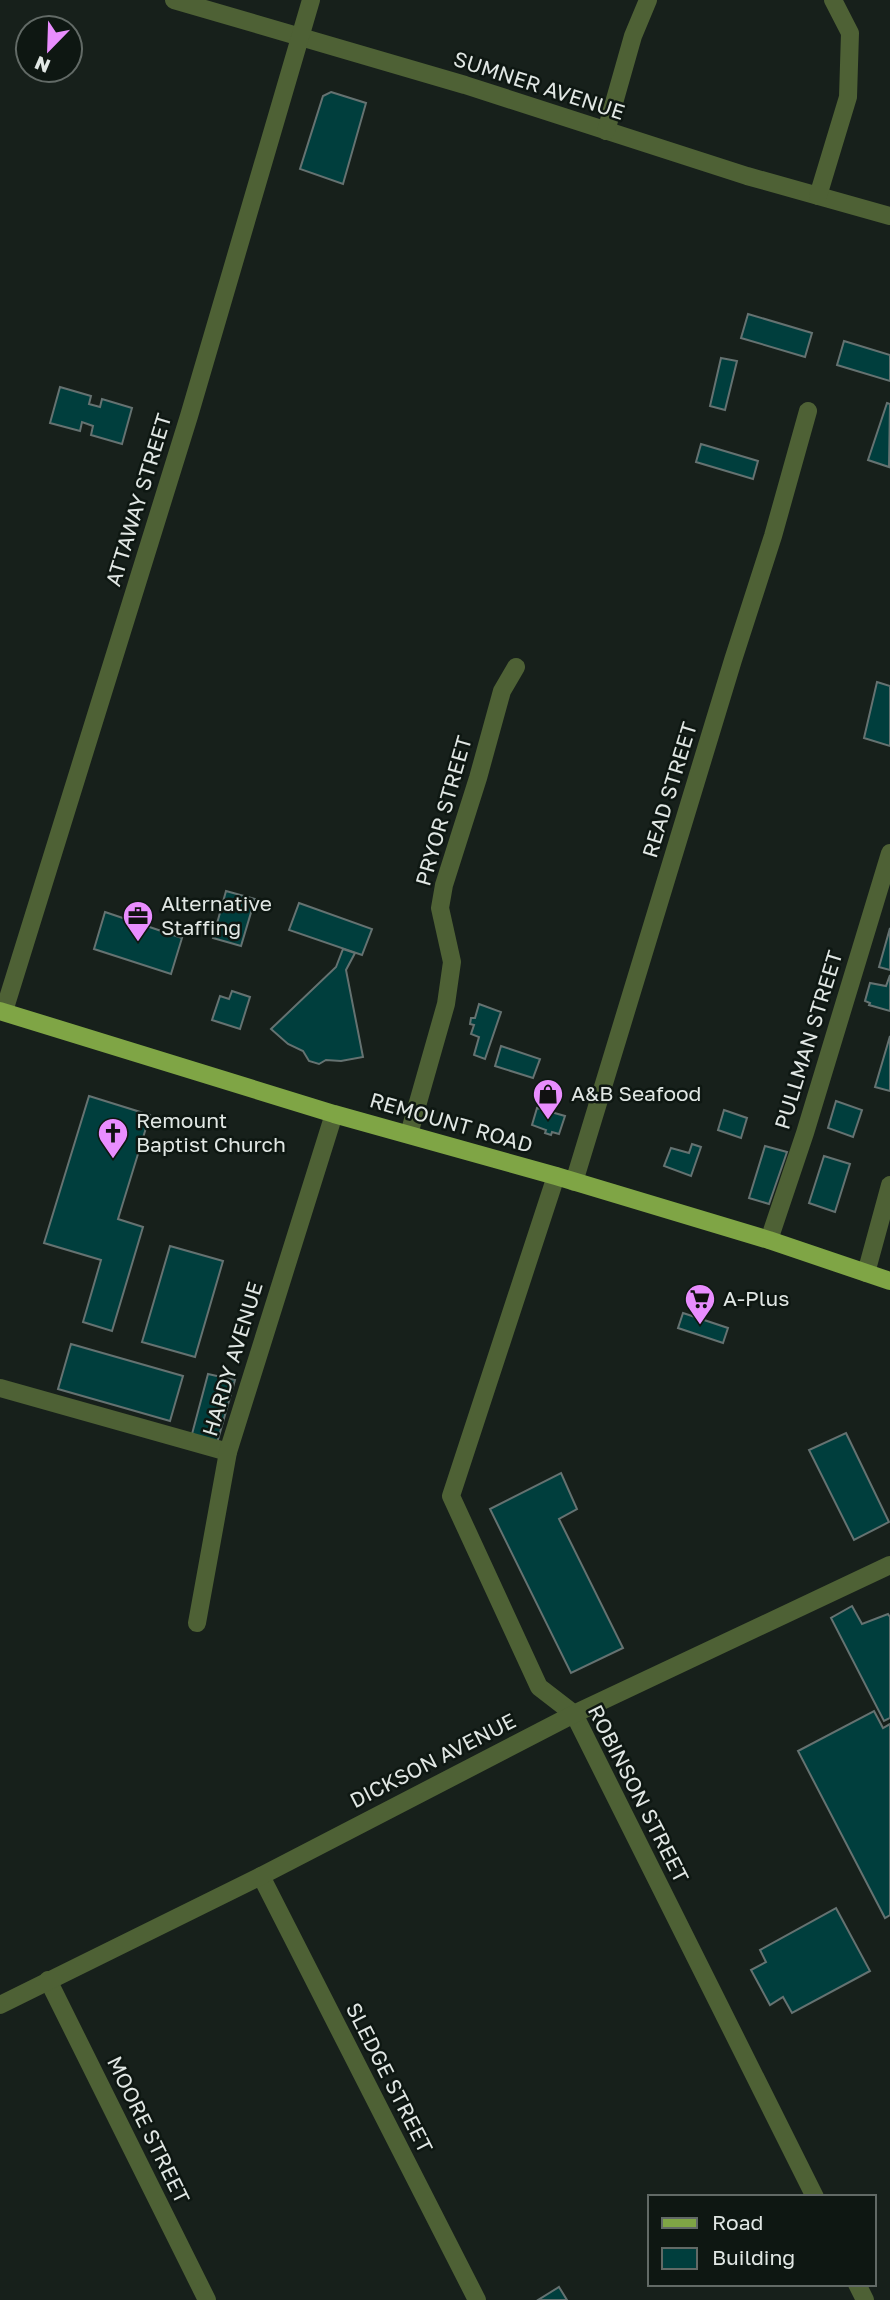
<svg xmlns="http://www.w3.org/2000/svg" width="890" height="2300" font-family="'Golos Text',sans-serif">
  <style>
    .building { fill: #003e3d; stroke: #657271; stroke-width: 2 }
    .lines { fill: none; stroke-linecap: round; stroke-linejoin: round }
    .minor { stroke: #4e6135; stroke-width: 18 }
    .major { stroke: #7fa545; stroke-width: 18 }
    .labels { text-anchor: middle; stroke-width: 5; stroke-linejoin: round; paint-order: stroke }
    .street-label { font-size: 21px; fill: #e1e7e4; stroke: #0e1712 }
    .poi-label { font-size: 21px; fill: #e1e7e4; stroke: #0e1712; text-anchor: start }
  </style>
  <rect width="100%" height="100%" fill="#17201b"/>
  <g class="building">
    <polygon points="331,92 366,103 343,184 300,169 323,96"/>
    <polygon points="748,314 812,333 805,357 741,338"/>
    <polygon points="844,341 890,355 890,381 837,365"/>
    <polygon points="721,358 737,361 725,410 710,406"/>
    <polygon points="60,387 91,396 89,404 100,407 102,399 132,408 122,444 91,435 93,426 82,422 80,431 50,423"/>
    <polygon points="887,403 890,404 889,467 868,460"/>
    <polygon points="701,444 758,461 753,479 696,462"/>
    <polygon points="877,682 890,686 890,746 864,738"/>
    <polygon points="226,891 255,899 241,946 213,938"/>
    <polygon points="299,903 372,929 362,955 289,930"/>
    <polygon points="105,912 182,938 171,974 94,949"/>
    <polygon points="890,928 890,970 879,967"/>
    <polygon points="343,949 355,953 346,970 363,1057 341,1061 326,1060 319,1064 309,1061 303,1051 288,1044 271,1029 336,967"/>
    <polygon points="890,975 890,1011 869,1005 870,1003 865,1001 870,983 886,986"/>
    <polygon points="232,991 250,997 240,1029 212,1020 220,996 229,999"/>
    <polygon points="479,1004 501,1012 485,1059 474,1055 479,1037 471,1034 474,1025 470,1024 471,1018 475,1018"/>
    <polygon points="890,1036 890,1091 875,1087"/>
    <polygon points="501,1046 540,1059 533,1078 495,1066"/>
    <polygon points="89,1096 150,1115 118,1219 143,1227 112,1331 83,1322 101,1260 44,1243"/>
    <polygon points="836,1101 862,1110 853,1137 828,1128"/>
    <polygon points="537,1108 565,1116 559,1134 552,1132 551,1135 545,1133 546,1130 532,1125"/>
    <polygon points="724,1110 747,1118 741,1138 718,1130"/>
    <polygon points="692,1144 701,1147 691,1176 664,1166 671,1148 689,1153"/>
    <polygon points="765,1146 787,1152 769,1204 749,1198"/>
    <polygon points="824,1156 850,1164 835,1212 809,1203"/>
    <polygon points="170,1246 223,1261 195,1357 142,1342"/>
    <polygon points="683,1313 728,1328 723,1343 678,1328"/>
    <polygon points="71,1344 183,1376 170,1421 58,1389"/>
    <polygon points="208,1374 235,1380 217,1443 192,1434"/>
    <polygon points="846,1433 889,1522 854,1540 809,1450"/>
    <polygon points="561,1473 577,1509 559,1519 623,1648 571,1673 490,1509"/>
    <polygon points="852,1606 862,1624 888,1614 890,1617 890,1718 884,1721 831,1618"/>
    <polygon points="874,1711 883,1728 890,1724 890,1915 885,1918 798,1751"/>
    <polygon points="836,1908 870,1971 792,2013 783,1997 770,2005 751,1970 766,1962 760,1950"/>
    <polygon points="559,2287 567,2300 538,2300"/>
  </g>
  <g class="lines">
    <g class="minor">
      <polyline points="174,0 465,85 747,176 890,216"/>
      <polyline points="606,131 633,36 648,0"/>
      <polyline points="818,196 848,97 850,33 833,0"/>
      <polyline points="4,1011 189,416 311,0"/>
      <polyline points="409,1134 446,1004 452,962 440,908 444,885 478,778 502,691 516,667"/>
      <polyline points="556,1176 451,1496 539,1687 574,1714 815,2197"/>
      <polyline points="574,1182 733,660 773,536 808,411"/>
      <polyline points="769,1240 805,1133 890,853"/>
      <polyline points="866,1273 890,1185"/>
      <polyline points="0,1388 228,1452"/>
      <polyline points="197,1623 228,1452 334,1114"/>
      <polyline points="261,1876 477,2300"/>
      <polyline points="48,1980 207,2300"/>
      <polyline points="0,2005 261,1876 574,1714 890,1565"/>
      <polyline points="857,2284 865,2300"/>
    </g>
    <polyline class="major" points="0,1011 334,1114 556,1176 769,1240 890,1281"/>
  </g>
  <defs>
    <g id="office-pin" transform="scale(1.575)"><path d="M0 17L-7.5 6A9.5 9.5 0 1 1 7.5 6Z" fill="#e98dfe" stroke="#0e1712"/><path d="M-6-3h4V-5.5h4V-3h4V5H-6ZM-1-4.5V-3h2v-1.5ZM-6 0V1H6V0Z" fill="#111"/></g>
    <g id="shop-pin" transform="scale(1.575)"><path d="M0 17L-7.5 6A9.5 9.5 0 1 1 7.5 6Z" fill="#e98dfe" stroke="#0e1712"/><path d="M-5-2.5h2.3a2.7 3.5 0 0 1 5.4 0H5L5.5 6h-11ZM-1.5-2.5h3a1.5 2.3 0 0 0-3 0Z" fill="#111"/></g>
    <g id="church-pin" transform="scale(1.575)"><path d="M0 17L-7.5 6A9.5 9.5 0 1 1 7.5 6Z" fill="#e98dfe" stroke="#0e1712"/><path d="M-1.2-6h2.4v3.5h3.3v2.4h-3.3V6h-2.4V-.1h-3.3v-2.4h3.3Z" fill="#111"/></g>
    <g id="supermarket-pin" transform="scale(1.575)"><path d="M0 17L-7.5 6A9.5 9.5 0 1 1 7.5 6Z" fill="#e98dfe" stroke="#0e1712"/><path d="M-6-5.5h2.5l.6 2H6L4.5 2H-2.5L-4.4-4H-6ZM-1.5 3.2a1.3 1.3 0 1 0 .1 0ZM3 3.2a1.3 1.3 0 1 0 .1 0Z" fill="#111"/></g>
  </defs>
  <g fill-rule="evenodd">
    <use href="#office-pin" x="138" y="916"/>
    <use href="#shop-pin" x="548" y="1094"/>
    <use href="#church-pin" x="113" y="1133"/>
    <use href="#supermarket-pin" x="700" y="1299"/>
  </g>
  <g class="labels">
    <g class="street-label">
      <text transform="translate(539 86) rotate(18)" y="7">SUMNER AVENUE</text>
      <text transform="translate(139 500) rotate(-73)" y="7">ATTAWAY STREET</text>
      <text transform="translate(670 790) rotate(-73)" y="7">READ STREET</text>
      <text transform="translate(444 811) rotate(-74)" y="7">PRYOR STREET</text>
      <text transform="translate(809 1040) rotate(-73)" y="7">PULLMAN STREET</text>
      <text transform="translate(451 1123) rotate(16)" y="7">REMOUNT ROAD</text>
      <text transform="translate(233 1359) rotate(-73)" y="7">HARDY AVENUE</text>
      <text transform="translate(433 1761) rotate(-27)" y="7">DICKSON AVENUE</text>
      <text transform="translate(638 1794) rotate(63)" y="7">ROBINSON STREET</text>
      <text transform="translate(389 2078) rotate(63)" y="7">SLEDGE STREET</text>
      <text transform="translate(148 2130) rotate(64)" y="7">MOORE STREET</text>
    </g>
    <g class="poi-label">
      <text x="161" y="911">Alternative<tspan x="161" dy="24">Staffing</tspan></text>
      <text x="571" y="1101">A&amp;B Seafood</text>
      <text x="136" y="1128">Remount<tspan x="136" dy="24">Baptist Church</tspan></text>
      <text x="723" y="1306">A-Plus</text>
    </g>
  </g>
  <rect x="648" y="2195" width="228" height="91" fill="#0e1712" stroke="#626a66" stroke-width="2"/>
  <rect x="662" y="2218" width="35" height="10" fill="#7fa545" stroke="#626a66" stroke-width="2"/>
  <text x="712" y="2230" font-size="21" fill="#e1e7e4">Road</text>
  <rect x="662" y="2248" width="35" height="21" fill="#003e3d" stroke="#626a66" stroke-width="2"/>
  <text x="712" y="2265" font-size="21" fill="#e1e7e4">Building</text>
  <g transform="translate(49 49) rotate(203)"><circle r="33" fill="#0e1712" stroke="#626a66" stroke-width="2"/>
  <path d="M0-5L12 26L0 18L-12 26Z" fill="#e98dfe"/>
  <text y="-10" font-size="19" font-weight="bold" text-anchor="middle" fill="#e1e7e4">N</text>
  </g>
</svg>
